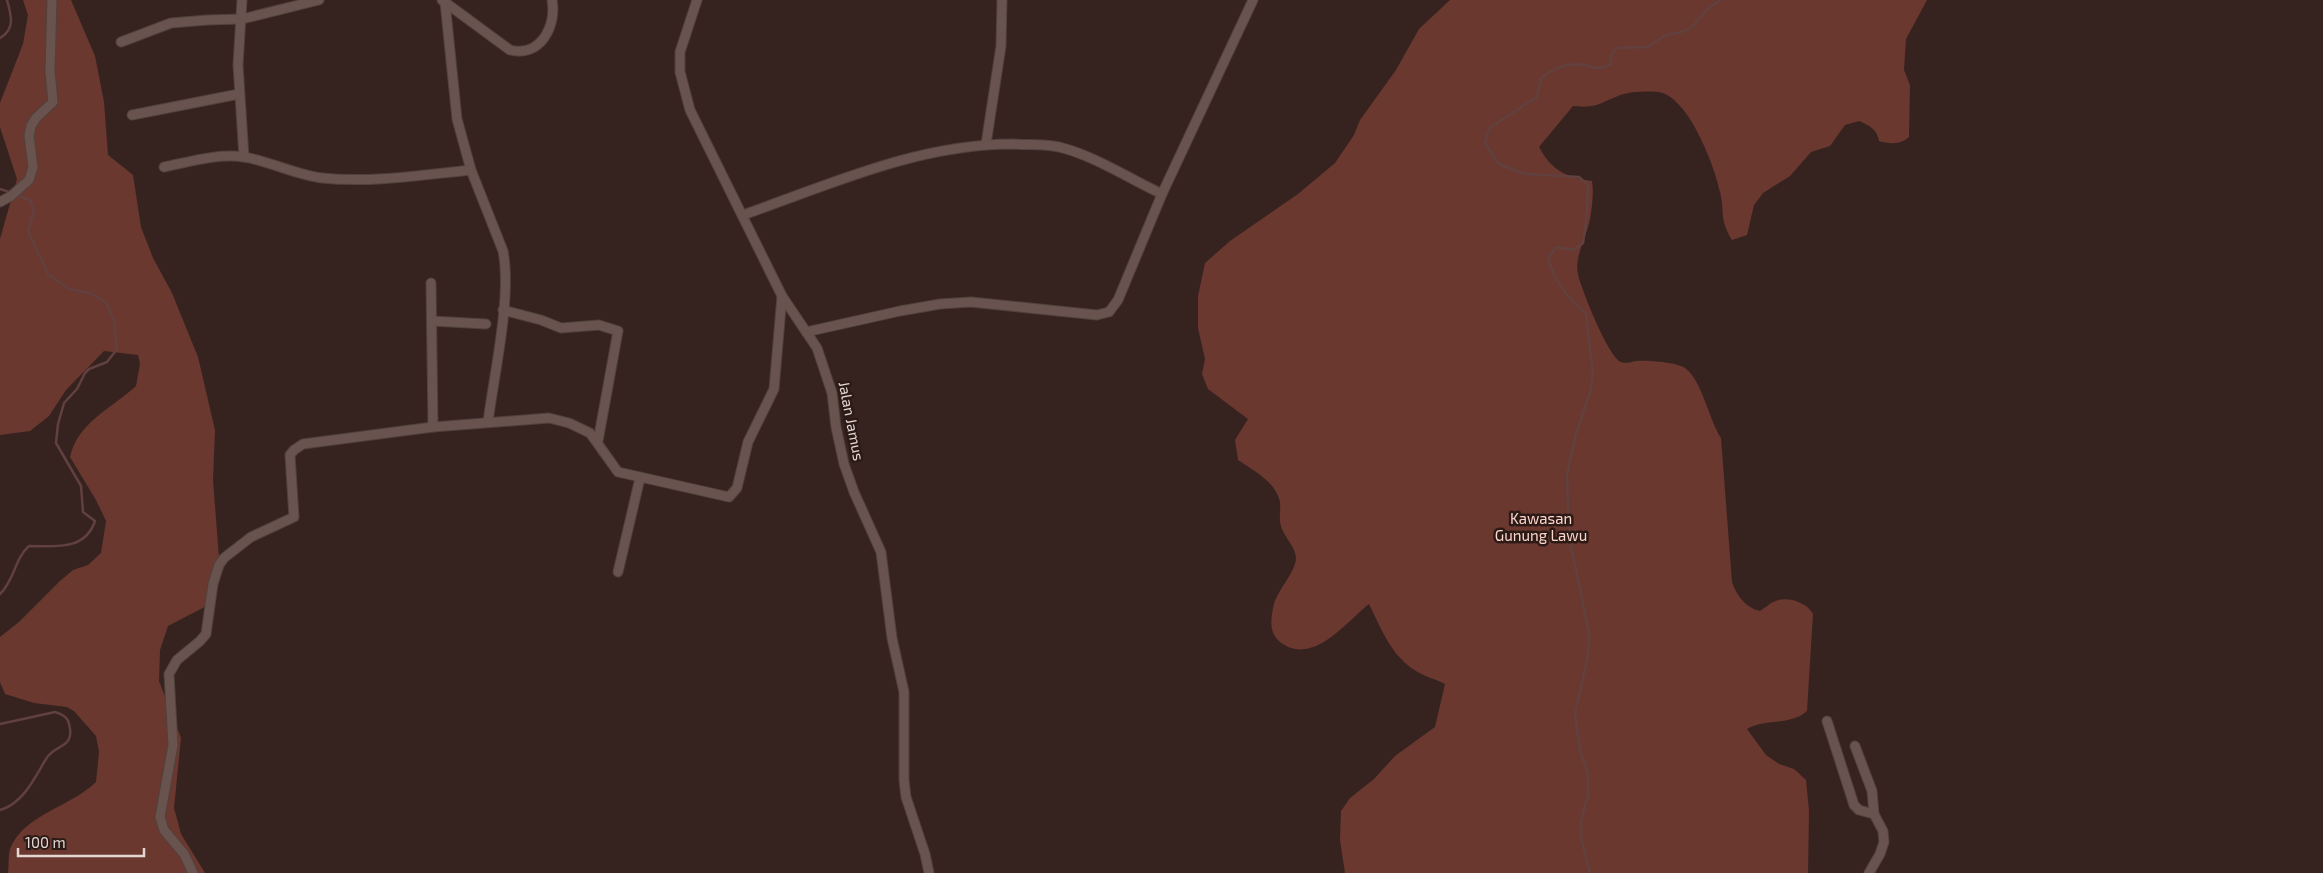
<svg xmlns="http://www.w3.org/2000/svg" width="2323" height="873" font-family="'Exo 2',sans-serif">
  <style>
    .green { fill: #6a382f }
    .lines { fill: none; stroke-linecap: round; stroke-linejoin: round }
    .stream { stroke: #61413f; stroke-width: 2.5 }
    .minor-casing { stroke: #50413e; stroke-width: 11 }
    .minor { stroke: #69534e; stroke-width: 9 }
    .labels { text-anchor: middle; stroke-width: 5; stroke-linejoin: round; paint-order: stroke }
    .street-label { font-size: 15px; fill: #e3d6d3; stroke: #2c1a16 }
    .park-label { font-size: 15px; fill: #fed6cd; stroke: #2c1a16 }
  </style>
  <rect width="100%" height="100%" fill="#36231f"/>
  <g class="green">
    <path d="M23 0H71L95 56 104 102 108 155 133 175 141 227 153 258 172 293 198 357 215 430 213 480 219 558 216 601 168 626 160 650 159 681 181 738 174 808 181 834 205 873H8C9 866 8 856 10 849 24 814 71 807 96 782L99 752 96 736 74 711 67 707 34 703 5 694 0 682V637L19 622 60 581 73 570 88 565 101 553 106 521 96 500 70 457C78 422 112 408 136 386L140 364 138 355 104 351 66 390 49 416 30 431 0 435V239L17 179 0 127V103L23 44 28 15Z"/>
    <path d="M1450 0H1927L1906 39 1904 70 1910 85 1909 137C1900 145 1890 144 1879 141 1877 129 1870 126 1859 121L1845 125 1830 146 1811 152 1790 176 1763 193 1754 205 1747 235 1732 240C1719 219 1725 213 1720 192 1715 167 1688 95 1658 92 1648 91 1633 91 1624 94 1601 101 1600 109 1573 106L1539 147C1552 171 1566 177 1592 181 1594 193 1592 207 1590 219 1587 236 1574 257 1578 274 1581 289 1609 358 1621 362 1626 364 1631 362 1636 361 1646 360 1676 362 1685 368 1702 380 1709 420 1721 438L1732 582C1736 595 1746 608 1760 611 1765 608 1769 604 1773 602 1786 595 1807 602 1813 614L1807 711C1791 726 1766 718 1747 729L1766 755 1779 764 1794 769 1806 780 1809 811 1808 873H1345L1340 840 1341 811 1350 798 1374 779 1395 756 1435 727 1445 684C1436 679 1425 677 1416 671 1391 656 1381 628 1369 604 1346 622 1313 667 1280 642 1268 632 1271 617 1274 604 1278 590 1295 572 1296 559 1296 548 1286 539 1282 529 1278 520 1281 511 1280 502 1276 482 1254 471 1238 460L1235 440 1248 419 1208 389 1202 374 1205 359 1198 328V296L1205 263 1230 241 1298 194 1335 163 1354 135 1360 120 1396 70 1419 29Z"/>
  </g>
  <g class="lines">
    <g class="stream">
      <path d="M0 38C16 29 11 15 7 0"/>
      <polyline points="0,189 12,193"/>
      <path d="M0 594C14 581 15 558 29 546 55 546 85 551 95 521L83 512 81 486 56 443 58 424 64 403 77 389 85 373 89 369 107 362 117 349 114 321 106 302 90 293 69 289 48 274 28 231 34 211 30 200 17 195"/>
      <path d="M0 724 55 712C62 714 68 717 69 724 76 749 54 744 46 759 35 777 23 804 0 810"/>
      <path d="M1590 873 1581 838V822L1588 795V773L1580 751 1575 713 1588 656 1589 633 1569 536 1567 474 1576 434 1591 389 1593 375 1586 314C1568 299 1554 281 1548 258L1556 247 1574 250 1583 243 1587 212 1588 185 1579 177 1525 174 1499 164 1485 143 1489 128 1537 97 1541 78C1551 70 1563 64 1577 64 1591 64 1595 73 1611 64L1610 57 1617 48 1648 47 1664 36 1685 31 1694 25 1707 9 1721 0"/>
    </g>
    <g class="minor-casing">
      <g id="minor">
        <polyline points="242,0 238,65 244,157"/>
        <path d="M442 0 510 50C540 58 557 26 552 0"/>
        <polyline points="697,0 680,52 680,72 690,110 782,296 817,348 832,393 836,427 844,464 854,492 881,552 892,638 904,692 904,780 906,797 925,854 929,873"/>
        <path d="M445 2 457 119 471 170 503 251C512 297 494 374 488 422"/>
        <polyline points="121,42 171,23 207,20 242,19 319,0"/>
        <polyline points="132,115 239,94"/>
        <polyline points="986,144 1001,46 1002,0"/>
        <path d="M164 167C189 162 218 153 244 157 270 161 295 175 322 178 371 183 422 175 471 170"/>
        <polyline points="0,202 11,196 29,180 33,167 29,136 31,126 36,118 53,102 50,71 52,0"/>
        <path d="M743 215C831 184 918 144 1013 144 1028 145 1044 144 1059 147 1093 155 1130 179 1162 194"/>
        <polyline points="431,283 433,427"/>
        <polyline points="503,310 541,320 561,328 599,325 618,331 598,441"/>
        <polyline points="432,321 486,324"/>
        <polyline points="806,332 900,311 940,304 971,302 1097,315 1109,312 1118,300 1162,194 1253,0"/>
        <polyline points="618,572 640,478"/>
        <polyline points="1827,721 1854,805 1859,810 1874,814"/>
        <polyline points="1855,746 1872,791 1874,814 1883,831 1884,842 1880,854 1869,873"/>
        <polyline points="193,873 184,854 164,830 160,817 173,745 169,674 177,660 200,641 206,634 213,584 219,565 224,558 251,537 294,517 290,455 294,450 303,444 433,427 549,418 569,423 590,433 618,472 729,497 737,488 748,442 774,389 782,296"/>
      </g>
    </g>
    <use href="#minor" class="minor"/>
  </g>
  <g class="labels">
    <g class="street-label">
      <text transform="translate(851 421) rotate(79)" y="5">Jalan Jamus</text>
    </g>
    <g class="park-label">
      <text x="1541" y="524">Kawasan<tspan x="1541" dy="17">Gunung Lawu</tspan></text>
    </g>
  </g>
  <path d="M18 848v8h126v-8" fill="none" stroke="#e3d6d3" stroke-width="2.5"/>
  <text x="25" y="848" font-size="15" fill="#e3d6d3" stroke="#2c1a16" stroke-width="4" paint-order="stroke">100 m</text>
</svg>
